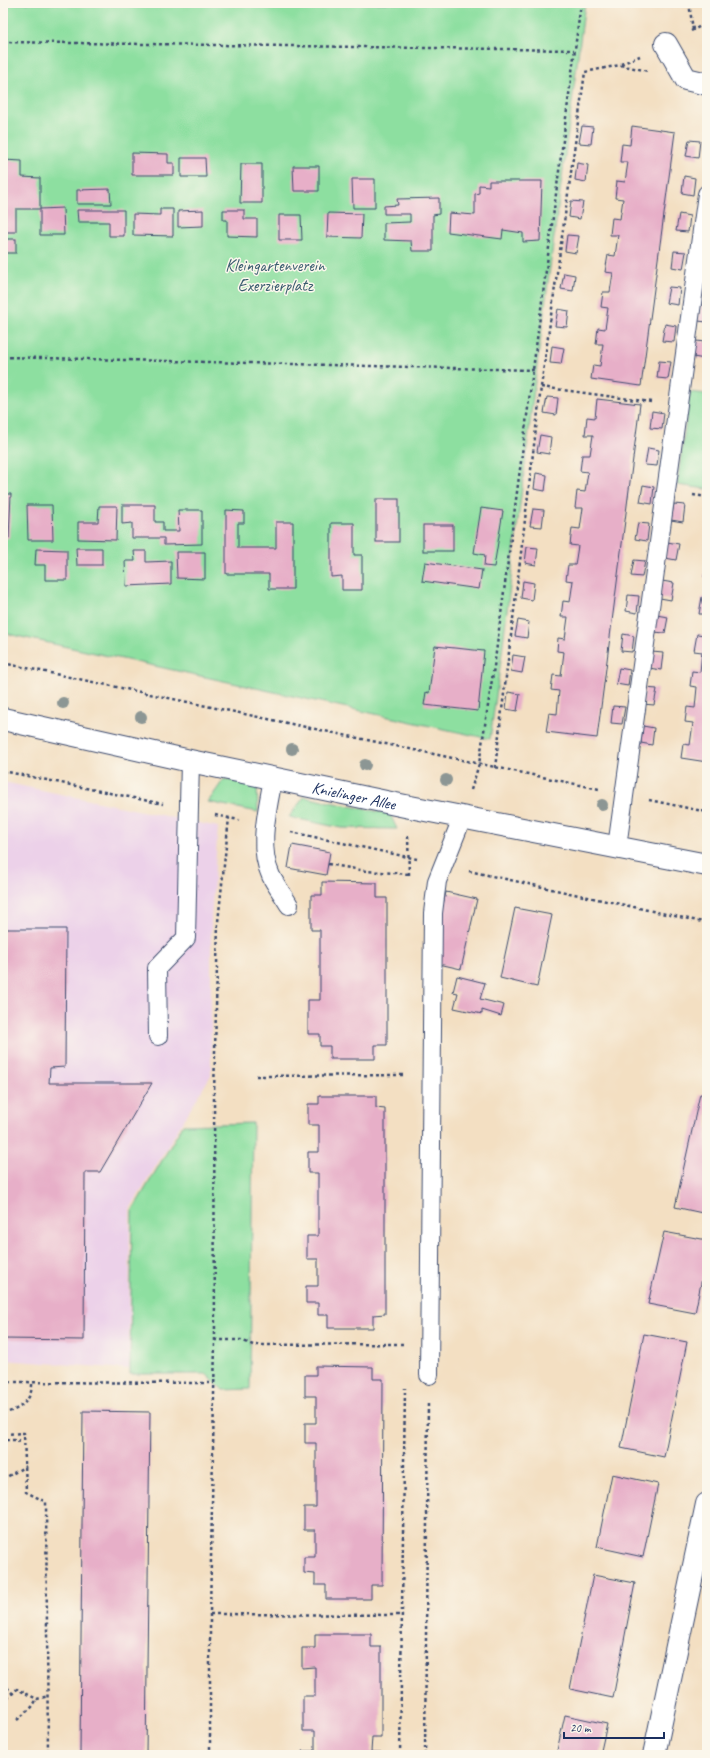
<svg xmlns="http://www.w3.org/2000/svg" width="710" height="1758" font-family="Caveat,sans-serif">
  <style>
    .built { fill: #ecd1e9 }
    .green { fill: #8ddfa0; stroke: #54877f }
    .building { fill: #e7afc8 }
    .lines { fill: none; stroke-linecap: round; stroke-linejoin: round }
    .lane-casing { stroke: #3b496d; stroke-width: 20 }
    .street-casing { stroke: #3b496d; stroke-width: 24 }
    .path { stroke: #3b496d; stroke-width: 2.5; stroke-dasharray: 3 3; stroke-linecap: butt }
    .lane { stroke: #fff; stroke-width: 18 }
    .street { stroke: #fff; stroke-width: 22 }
    .tree { fill: #8c9694 }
    .labels { text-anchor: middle; stroke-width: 3; stroke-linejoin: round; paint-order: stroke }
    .park-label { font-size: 17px; fill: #385b6e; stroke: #fbf7ec }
    .street-label { font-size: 17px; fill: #1b2f5e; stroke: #fbf7ec }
  </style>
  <rect width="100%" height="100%" fill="#fbf7ec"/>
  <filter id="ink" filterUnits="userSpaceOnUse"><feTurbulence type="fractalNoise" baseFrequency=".025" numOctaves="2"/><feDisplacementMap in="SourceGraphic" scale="8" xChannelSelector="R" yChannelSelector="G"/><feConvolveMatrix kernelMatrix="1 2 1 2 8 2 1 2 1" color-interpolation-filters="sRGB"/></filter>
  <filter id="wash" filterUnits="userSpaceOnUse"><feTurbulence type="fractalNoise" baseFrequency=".012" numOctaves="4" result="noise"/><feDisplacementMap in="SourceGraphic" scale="16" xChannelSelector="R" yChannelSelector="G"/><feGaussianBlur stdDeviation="0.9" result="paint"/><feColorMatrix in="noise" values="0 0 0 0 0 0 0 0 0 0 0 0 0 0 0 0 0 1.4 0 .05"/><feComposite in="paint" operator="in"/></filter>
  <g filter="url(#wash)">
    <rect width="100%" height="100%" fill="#f3dfc2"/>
    <polygon class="built" points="3,782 218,827 211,919 211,1075 130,1209 129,1369 3,1360"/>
    <g class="green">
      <polygon points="3,3 585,3 535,381 501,660 490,739 3,633"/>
      <polygon points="690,392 707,394 707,489 677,485"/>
      <polygon points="224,779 257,786 258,812 208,802"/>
      <polygon points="304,797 390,814 397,829 341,828 289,817"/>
      <polygon points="253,1123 250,1389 223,1390 206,1374 130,1374 132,1211 183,1125"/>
    </g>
    <g id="blocks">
      <g class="building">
        <polygon points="582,126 593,127 591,144 579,143"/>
        <polygon points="632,126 675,132 641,386 591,379 593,365 600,366 603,344 596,344 598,328 605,329 608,308 601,307 603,292 610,292 613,273 605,272 608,255 615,256 618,235 610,235 612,218 620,219 623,199 615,198 617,181 625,182 628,162 620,162 622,144 630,145"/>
        <polygon points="689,140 700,141 698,158 686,156"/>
        <polygon points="132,153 168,154 168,163 174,163 174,175 132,175"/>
        <polygon points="181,158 205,158 206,177 181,177"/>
        <polygon points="3,160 22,161 22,177 40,178 40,209 16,209 16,232 3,232"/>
        <polygon points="577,163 588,165 586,182 575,180"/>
        <polygon points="241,164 262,164 262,203 240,203"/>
        <polygon points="293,166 319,166 319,191 294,191"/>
        <polygon points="684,176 695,178 693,195 682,193"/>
        <polygon points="352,179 375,179 375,208 353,208"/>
        <polygon points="489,181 542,181 540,241 523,242 523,233 503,230 502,239 448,232 449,213 475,215 475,194 479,193 479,185 489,186"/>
        <polygon points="110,189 111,204 77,204 77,190"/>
        <polygon points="439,198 439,214 433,215 433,251 412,251 411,241 384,240 384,223 410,222 410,214 384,214 384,206 398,205 397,199"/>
        <polygon points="571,201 583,202 580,219 569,217"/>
        <polygon points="63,208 64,235 40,235 40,209"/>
        <polygon points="160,209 173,209 173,236 133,235 133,214 160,215"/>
        <polygon points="77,210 124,210 124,236 109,236 109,222 78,222"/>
        <polygon points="203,210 203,226 178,227 178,211"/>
        <polygon points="223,210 244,210 244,219 257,219 257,237 227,236 227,220 223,220"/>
        <polygon points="328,213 362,214 361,238 327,237"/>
        <polygon points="679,214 690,216 688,232 676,231"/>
        <polygon points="279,215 301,215 302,240 279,240"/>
        <polygon points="567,235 579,236 576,253 565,251"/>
        <rect x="3" y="239" width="13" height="14"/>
        <polygon points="674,251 686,252 683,269 672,267"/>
        <polygon points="705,269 707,269 707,286 703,285"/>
        <polygon points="564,273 575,275 573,291 561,289"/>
        <polygon points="669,287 680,288 678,305 666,303"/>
        <polygon points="701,305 707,306 707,322 698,321"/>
        <polygon points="558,309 569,311 567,327 555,326"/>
        <polygon points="665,324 676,326 674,342 662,341"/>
        <polygon points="696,341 707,342 705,359 693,357"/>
        <polygon points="552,346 564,348 561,364 550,363"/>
        <polygon points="659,361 671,362 668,379 657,378"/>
        <polygon points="547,397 558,398 556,415 544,413"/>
        <polygon points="597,399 640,404 597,738 546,732 549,713 557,714 559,691 551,690 553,675 561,676 564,652 557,651 558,638 565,639 568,617 561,617 563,601 570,602 573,581 566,580 568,565 575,565 578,546 570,545 572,528 580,529 583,508 575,508 577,491 585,492 588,472 580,471 582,455 590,455 593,435 585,435 587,417 595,418"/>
        <polygon points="652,411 664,413 662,429 650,428"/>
        <polygon points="540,435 551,437 549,454 537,452"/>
        <polygon points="648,448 659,450 657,466 645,465"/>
        <polygon points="536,473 547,475 545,491 534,489"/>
        <polygon points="643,485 654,487 652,504 640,502"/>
        <polygon points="3,494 11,494 9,538 3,538"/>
        <rect x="376" y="499" width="23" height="43"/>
        <polygon points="674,504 685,505 683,522 671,520"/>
        <polygon points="27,505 52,505 53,540 28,540"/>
        <polygon points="122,505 155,505 155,522 163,522 163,531 179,531 178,510 202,510 202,544 164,545 164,538 132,538 132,523 122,524"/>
        <polygon points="99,506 117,506 116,540 78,539 78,522 98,522"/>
        <polygon points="481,508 503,511 494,567 484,566 485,555 474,553"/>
        <polygon points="533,509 544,510 542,527 530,526"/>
        <polygon points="226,510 244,511 244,523 238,523 238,548 276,548 276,522 293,522 293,589 269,589 269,574 226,574"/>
        <polygon points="331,523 354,523 354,555 362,555 362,590 342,590 342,576 331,577"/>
        <polygon points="638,523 649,524 647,541 635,539"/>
        <rect x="423" y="525" width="30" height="26"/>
        <polygon points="667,542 679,544 676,560 665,558"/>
        <polygon points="527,547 538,548 536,565 525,563"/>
        <polygon points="76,548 102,548 102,565 77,565"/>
        <polygon points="36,549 67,550 67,580 45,580 45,565 35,565"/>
        <polygon points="134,551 146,551 146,562 171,561 171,584 126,586 125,561 135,561"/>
        <polygon points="176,552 205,552 205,579 177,578"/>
        <polygon points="634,560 645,561 642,577 631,576"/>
        <polygon points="425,562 482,570 479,589 422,581"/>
        <polygon points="706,565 707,565 707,578 704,577"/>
        <polygon points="523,581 534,583 532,600 521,598"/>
        <polygon points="662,581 674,583 671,600 660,598"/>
        <polygon points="628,595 639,596 637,613 626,611"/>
        <polygon points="702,597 707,598 707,614 699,614"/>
        <polygon points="656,615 668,617 665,633 654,632"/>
        <polygon points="518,620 529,622 527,638 515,636"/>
        <polygon points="706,623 707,623 707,762 681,758 683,744 690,745 693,723 685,722 687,707 695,708 697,687 690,686 692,671 700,672 702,652 694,651 697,634 705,635"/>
        <polygon points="623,634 634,636 632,652 621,651"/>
        <polygon points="435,646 484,651 478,711 424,705 426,692 429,693"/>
        <polygon points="652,652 663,653 661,670 649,668"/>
        <polygon points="513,655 525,657 522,673 511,671"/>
        <polygon points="619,668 630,670 628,686 616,684"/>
        <polygon points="645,688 657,689 654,705 643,704"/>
        <polygon points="508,692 520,694 517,711 506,709"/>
        <polygon points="613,706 625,707 622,724 611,723"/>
        <polygon points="643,726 654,728 652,745 641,743"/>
        <polygon points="292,845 330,852 326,875 288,868"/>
        <polygon points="322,882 377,883 377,898 387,898 387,1045 375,1045 375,1059 330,1059 330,1046 320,1046 320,1034 308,1034 308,1000 320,1000 320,930 311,930 311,895 322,895"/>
        <polygon points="446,892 477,899 461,969 439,964 440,918"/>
        <polygon points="515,908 552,915 537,987 500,978"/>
        <polygon points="3,929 66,929 65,1067 50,1068 49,1083 152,1083 100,1172 85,1172 84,1340 3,1339"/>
        <polygon points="457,976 485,983 480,999 504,1005 501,1016 482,1010 482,1014 454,1008 458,993 453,992"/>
        <polygon points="700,1094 707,1095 707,1214 675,1207"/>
        <polygon points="319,1096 376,1096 376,1108 385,1109 385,1314 373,1315 373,1328 328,1328 328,1315 318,1315 318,1303 306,1303 306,1286 318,1286 318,1259 307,1259 307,1236 318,1236 318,1173 308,1173 308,1152 319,1152 319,1125 308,1125 308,1104 319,1104"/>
        <polygon points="664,1232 707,1240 707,1253 695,1313 648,1304"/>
        <polygon points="644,1334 687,1342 664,1457 621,1448"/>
        <polygon points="316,1366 373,1367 373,1379 383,1379 382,1585 371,1585 371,1599 326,1599 326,1585 315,1585 315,1574 304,1573 304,1557 315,1557 315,1530 304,1530 304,1507 316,1507 316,1443 305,1443 305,1423 316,1423 316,1396 305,1396 305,1375 316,1375"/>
        <polygon points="83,1411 150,1412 146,1755 80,1755"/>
        <polygon points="612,1474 658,1484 643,1557 597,1547"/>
        <polygon points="593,1575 635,1583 613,1698 570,1689"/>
        <polygon points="315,1634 371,1634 371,1647 381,1647 381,1737 372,1737 371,1752 381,1752 381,1755 302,1755 302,1751 315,1751 315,1731 303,1731 303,1696 315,1696 315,1667 302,1668 302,1648 315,1648"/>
        <polygon points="565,1715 607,1724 600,1755 556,1755"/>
      </g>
    </g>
  </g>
  <g filter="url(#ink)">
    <use href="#blocks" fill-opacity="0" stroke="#3b496d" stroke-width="1"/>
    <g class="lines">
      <g class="lane-casing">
        <g id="lane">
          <path d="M273 778C268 809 257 846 271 876 276 886 284 896 289 905"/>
          <polyline points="617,847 707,194"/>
          <polyline points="158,1036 157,968 186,938 190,761"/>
          <polyline points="429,1375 433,913 437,881 463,816"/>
        </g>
      </g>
      <g class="street-casing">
        <g id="street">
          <polyline points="666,44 686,79 707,84"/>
          <path id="s1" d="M3 719 190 761 405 806 707 865"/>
          <polyline points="654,1755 707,1504"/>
        </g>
      </g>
      <g class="path">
        <polyline points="689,3 693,30"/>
        <polyline points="691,31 707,23"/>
        <polyline points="3,42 574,50"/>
        <polyline points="621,64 640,56"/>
        <polyline points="3,357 534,370"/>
        <polyline points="541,387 651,402"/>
        <polyline points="693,495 707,497"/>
        <polyline points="3,663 599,789"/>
        <polyline points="495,768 541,387 585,72 620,65 648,71"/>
        <polyline points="3,771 163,804"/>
        <polyline points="471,790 479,764 495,660 581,3"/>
        <polyline points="649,800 707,812"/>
        <polyline points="215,815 239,820"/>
        <polyline points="291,832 417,859"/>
        <polyline points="408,836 409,875"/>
        <polyline points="328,864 366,871 409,874"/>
        <polyline points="469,871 707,923"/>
        <polyline points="256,1076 405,1075"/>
        <polyline points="215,1340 241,1340 253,1345 403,1344"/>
        <polyline points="3,1382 214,1383"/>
        <path d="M3 1413C19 1411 33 1400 32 1382"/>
        <polyline points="3,1418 4,1440 18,1440 19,1443"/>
        <polyline points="4,1434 24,1433 26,1492 46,1502 48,1755"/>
        <polyline points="3,1479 26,1466"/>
        <polyline points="210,1614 403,1615"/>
        <polyline points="3,1683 13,1694"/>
        <polyline points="3,1703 17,1689 37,1699 48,1696"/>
        <polyline points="17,1720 32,1707 37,1699"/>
        <polyline points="210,1755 210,1614 215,1340 214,1095 218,922 229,818"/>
        <polyline points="400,1755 405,1388"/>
        <polyline points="425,1755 428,1401"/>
      </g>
      <use href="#lane" class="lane"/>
      <use href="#street" class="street"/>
    </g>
    <g class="tree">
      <circle cx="63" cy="703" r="6"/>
      <circle cx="141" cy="717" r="6"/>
      <circle cx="292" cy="749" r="6"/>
      <circle cx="365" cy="765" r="6"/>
      <circle cx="446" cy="780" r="6"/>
      <circle cx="602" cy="805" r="6"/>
    </g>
  </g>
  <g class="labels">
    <g class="park-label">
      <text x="275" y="271">Kleingartenverein<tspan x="275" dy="20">Exerzierplatz</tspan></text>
    </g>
    <g class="street-label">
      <text dy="6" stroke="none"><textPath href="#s1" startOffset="359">Knielinger Allee</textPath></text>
    </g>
  </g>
  <rect width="710" height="1758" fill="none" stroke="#fbf7ec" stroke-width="16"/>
  <path d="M564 1732v6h100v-6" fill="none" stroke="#1b2f5e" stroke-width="2"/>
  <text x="570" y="1732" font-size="12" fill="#1b2f5e" stroke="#fbf7ec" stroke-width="3" paint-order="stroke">20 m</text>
</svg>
